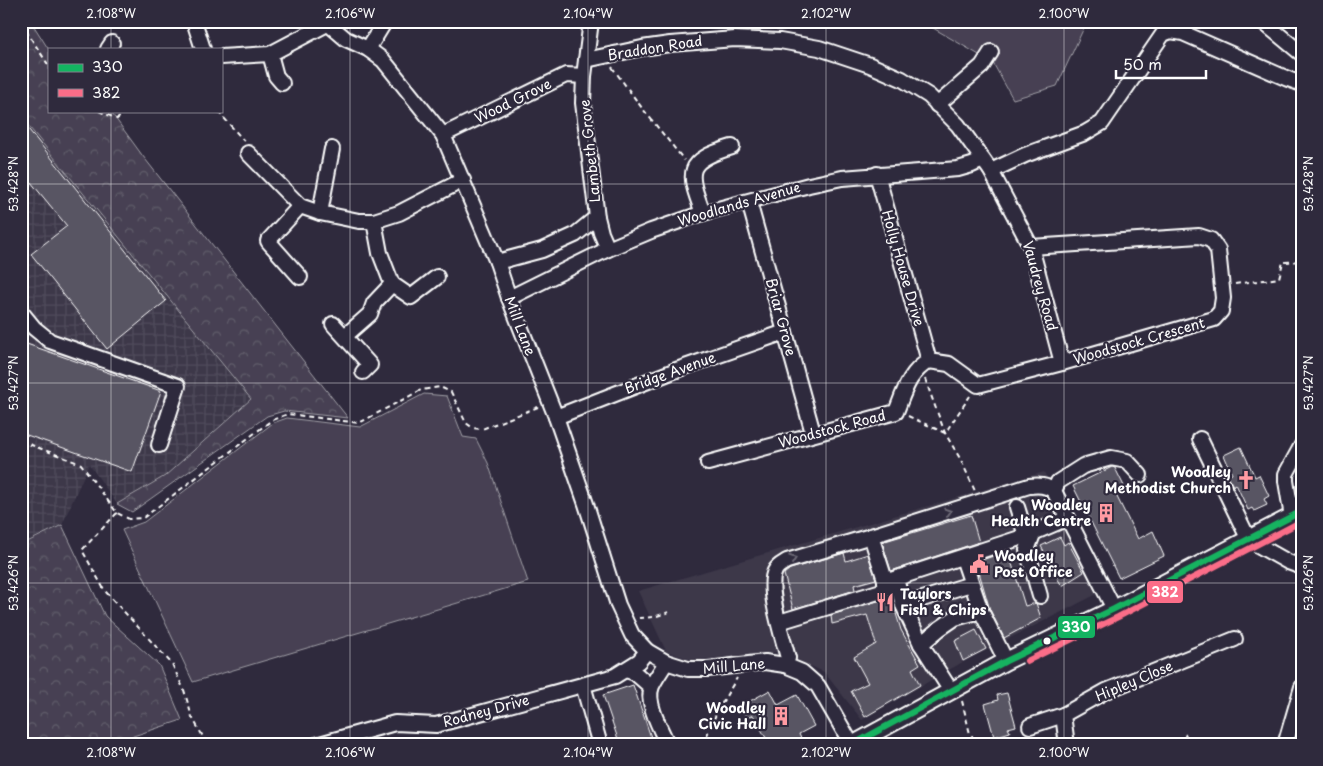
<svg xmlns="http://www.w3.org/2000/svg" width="1323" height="766" font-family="'Playpen Sans',sans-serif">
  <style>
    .built { fill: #3c3749 }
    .industrial { fill: url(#industrial-grid) }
    .forest { fill: url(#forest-crowns); stroke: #a2a0a8 }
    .green { fill: #464152; stroke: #a2a0a8 }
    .building { fill: #595564; stroke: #fff }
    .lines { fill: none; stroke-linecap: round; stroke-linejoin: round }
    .minor-casing { stroke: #fff; stroke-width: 18 }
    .major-casing { stroke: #fff; stroke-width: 20 }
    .path { stroke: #fff; stroke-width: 2; stroke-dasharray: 5 4; stroke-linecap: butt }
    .minor { stroke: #2f2a3d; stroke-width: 14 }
    .major { stroke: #2f2a3d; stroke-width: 16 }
    .bus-1-casing { stroke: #2f2a3d; stroke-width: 10 }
    .bus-2-casing { stroke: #2f2a3d; stroke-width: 10 }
    .bus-1 { stroke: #13b361; stroke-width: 6 }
    .bus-2 { stroke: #fb6d88; stroke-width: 6 }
    .oneway { stroke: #6d6a77 }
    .ticks { fill: none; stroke: #fff; stroke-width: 1; stroke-opacity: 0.45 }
    .bus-dot { fill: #fff; stroke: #2f2a3d; stroke-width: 2 }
    .labels { text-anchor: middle; stroke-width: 4.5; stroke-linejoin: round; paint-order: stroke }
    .street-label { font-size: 14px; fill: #fff; stroke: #2f2a3d }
    .poi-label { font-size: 14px; font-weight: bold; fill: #fff; stroke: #2f2a3d; text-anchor: end }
    .line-badge { stroke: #2f2a3d; stroke-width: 2 }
    .badge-label { font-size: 14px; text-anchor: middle; font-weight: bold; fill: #fff }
    .neatline { fill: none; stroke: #fff; stroke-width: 2 }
    .ticks-label { font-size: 12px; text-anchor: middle; fill: #fff }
  </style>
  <defs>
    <pattern id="industrial-grid" width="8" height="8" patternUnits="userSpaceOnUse" patternTransform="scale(1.25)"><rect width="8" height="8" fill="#3c3749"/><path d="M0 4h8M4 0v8" fill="none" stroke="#504b5b"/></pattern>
    <pattern id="forest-crowns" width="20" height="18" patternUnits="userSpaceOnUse" patternTransform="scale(1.25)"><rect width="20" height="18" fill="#464152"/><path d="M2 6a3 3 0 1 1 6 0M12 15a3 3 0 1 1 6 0" fill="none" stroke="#625e6c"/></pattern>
  </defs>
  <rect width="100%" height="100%" fill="#2f2a3d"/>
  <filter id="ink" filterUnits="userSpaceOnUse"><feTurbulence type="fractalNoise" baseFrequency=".02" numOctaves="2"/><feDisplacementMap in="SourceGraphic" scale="10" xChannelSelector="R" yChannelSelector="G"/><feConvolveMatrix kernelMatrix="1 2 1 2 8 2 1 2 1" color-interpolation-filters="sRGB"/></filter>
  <g filter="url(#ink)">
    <polygon class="built" points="1044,472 1103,591 961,663 862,720 824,672 780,652 693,661 666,651 638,591"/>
    <polygon class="industrial" points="21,117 251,399 165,476 117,504 89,464 62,525 21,544"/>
    <g class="forest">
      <polygon points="21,21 32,23 49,50 49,111 110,111 142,155 348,418 284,411 267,416 132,512 117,504 165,476 251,399 21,117"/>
      <polygon points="62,525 105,616 159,665 182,720 106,745 21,745 21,545"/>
    </g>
    <g class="green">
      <polygon points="921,21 1087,21 1057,86 1013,99 993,63"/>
      <polygon points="424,394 447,396 463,437 476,439 488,463 528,582 193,682 122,530 144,522 273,423 287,418 360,427"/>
    </g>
    <g class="building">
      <polygon points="21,120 166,301 107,349 31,254 67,226 21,170"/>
      <polygon points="21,342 161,391 132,472 21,433"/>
      <polygon points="1241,447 1255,477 1259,475 1269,496 1264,499 1267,505 1254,511 1252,508 1248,510 1236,484 1233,486 1228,476 1232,474 1224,455"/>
      <polygon points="1112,467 1115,468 1126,490 1116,495 1138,539 1153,531 1164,556 1119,578 1073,486"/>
      <polygon points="971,515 979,542 891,571 882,542"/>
      <polygon points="1060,537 1064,545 1068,542 1084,572 1062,586 1047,561 1048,560 1041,546"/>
      <polygon points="1008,551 1025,606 1036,603 1041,618 1004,638 990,610 976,562"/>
      <polygon points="844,553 846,561 868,554 876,579 854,585 855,590 793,609 784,574 790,569"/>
      <polygon points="891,597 901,630 920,664 912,669 920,685 865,717 851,691 868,683 854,657 876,644 867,615 832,624 831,615"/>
      <polygon points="976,630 986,649 963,661 955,641"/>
      <polygon points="633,685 653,743 647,745 620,745 603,695"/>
      <polygon points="770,690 778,705 797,695 814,726 799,734 802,741 796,745 770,745 753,715 747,718 741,706"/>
      <polygon points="1007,693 1016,726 1008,728 1010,732 994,737 985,704 998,700 997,695"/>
    </g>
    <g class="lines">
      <g class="minor-casing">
        <g id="minor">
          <polyline points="194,21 203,49"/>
          <polyline points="325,21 346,39 368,49 383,60 443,135 497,262 509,298 556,417 586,504 618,605 632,635 647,651 666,662 688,669 708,669 765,662 785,665 802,672 818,686 852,745"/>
          <polyline points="591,21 584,76 583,103 597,217 601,233 608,249"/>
          <polyline points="1262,21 1302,54"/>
          <polyline points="108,49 112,43"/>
          <polyline points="368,49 385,21"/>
          <polyline points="270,54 276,76 282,83"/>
          <polyline points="221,57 270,54 327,24"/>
          <polyline points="586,60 642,48 670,44 735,39 780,41 819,48 870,65 902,79 929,96 958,125 991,171 1031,247 1062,363"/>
          <polyline points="937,105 982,66 991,52"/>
          <polyline points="443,135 566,75 584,76"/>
          <polyline points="248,153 300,206 320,213 359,221 374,221 399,213 463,180"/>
          <polyline points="991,171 1025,155 1085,133 1102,123 1163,34 1171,31 1183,33 1288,79 1302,84"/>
          <polyline points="877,174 929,361"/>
          <polyline points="749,202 813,433"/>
          <polyline points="300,206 268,241 300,277"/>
          <polyline points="320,213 332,149"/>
          <path d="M703 213C687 171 685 161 732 147"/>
          <polyline points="497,262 542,250 575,235 597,217"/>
          <polyline points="392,284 411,297 437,277"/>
          <polyline points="509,298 608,249 651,231 703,213 809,185 842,178 958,169 972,165 983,160"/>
          <polyline points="21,312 34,328 50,341 178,386 159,445"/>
          <polyline points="333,324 370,365 363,372"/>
          <polyline points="345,336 370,314 374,303 392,284 380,253 374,221"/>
          <polyline points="929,361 949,364 978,385 1062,363 1214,319 1221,311 1223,298 1218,250 1211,240 1199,236 1031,247"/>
          <polyline points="556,417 679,369 785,332"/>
          <polyline points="1200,439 1249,540 1288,562 1302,567"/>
          <path d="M708 463 896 412C904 392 909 372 929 361"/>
          <polyline points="1017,507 1026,536 1068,518"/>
          <polyline points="1292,517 1286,481 1286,474 1302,445"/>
          <polyline points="1033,534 1027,550 1040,596"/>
          <polyline points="963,558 981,611 1006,661"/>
          <polyline points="885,582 1026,536"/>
          <polyline points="888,589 898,586 903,605 921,644 951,691"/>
          <polyline points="903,605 971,584"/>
          <polyline points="1114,609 1054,491 1058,482 1083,466 1111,458 1127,461 1140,475"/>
          <polyline points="779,622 888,589 871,536"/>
          <polyline points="921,644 939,629 955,618 981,611"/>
          <path d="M666 662C662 670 656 677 652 686 645 702 661 730 668 745"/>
          <path d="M785 665 788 658C783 638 766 588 775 571 777 566 782 564 787 561L871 536 1029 486C1039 485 1046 485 1054 491"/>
          <polyline points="626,670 635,673 651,687"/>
          <polyline points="583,685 600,745"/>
          <polyline points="1030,726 1063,715"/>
          <polyline points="316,745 395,723 436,725 615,676 639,661 647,651"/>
          <polyline points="1067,745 1063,715 1106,691 1235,639"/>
          <polyline points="1285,745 1302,687"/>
        </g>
      </g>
      <g class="major-casing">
        <polyline id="major" points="852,745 1006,661 1114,609 1302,511"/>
      </g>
      <g class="path">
        <polyline points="21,23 49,66"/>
        <polyline points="612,67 642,108 684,160"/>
        <polyline points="99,111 117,119 128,111"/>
        <polyline points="218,111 244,141"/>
        <polyline points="1235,284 1279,278 1283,262 1302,261"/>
        <polyline points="925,379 945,433 961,460 975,491"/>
        <polyline points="908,416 945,433 970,396"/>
        <polyline points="21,441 81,464 117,513 129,519 143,518 272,420 288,414 359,423 421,390 440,387 451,392 466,423 473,428 482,429 538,407"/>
        <polyline points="117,513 82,550 105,591 172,664 184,690 192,717 206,742 210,745"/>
        <polyline points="639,618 654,617 669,612"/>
        <polyline points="962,701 970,734 978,745"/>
        <path d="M704 745C711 720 724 699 737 678"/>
        <polyline points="1181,745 1186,734"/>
      </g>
      <use href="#minor" class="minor"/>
      <use href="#major" class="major"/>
      <g class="bus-1-casing">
        <polyline id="bus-1" points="852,745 1006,661 1114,609 1302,511"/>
      </g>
      <g class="bus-2-casing">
        <polyline id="bus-2" points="1027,661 1118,617 1302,521"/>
      </g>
      <use href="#bus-1" class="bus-1"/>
      <use href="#bus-2" class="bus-2"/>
    </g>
    <defs><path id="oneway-chevron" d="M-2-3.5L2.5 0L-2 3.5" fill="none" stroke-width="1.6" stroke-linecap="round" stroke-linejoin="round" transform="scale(1.25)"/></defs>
    <g class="oneway">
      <use href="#oneway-chevron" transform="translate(948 512) rotate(-18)"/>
      <use href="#oneway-chevron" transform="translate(793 559) rotate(-19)"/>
    </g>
  </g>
  <path class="ticks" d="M111 21V49M350 21V745M588 21V745M826 21V745M1064 21V745M111 111V745M21 184H1302M21 383H1302M21 583H1302"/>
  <defs>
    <g id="church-bare" transform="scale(1.5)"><path d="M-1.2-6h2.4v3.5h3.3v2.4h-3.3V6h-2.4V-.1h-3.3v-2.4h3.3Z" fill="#ff9aa2" stroke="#2f2a3d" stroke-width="2.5" paint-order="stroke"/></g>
    <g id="building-bare" transform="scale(1.5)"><path d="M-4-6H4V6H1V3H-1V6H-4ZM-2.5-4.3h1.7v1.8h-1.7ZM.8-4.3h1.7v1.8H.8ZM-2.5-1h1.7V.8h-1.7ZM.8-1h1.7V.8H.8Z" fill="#ff9aa2" stroke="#2f2a3d" stroke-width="2.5" paint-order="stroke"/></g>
    <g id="civic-bare" transform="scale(1.5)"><path d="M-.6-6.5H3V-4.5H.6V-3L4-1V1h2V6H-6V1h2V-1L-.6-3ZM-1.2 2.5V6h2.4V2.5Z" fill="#ff9aa2" stroke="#2f2a3d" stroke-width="2.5" paint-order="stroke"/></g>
    <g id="restaurant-bare" transform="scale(1.5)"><path d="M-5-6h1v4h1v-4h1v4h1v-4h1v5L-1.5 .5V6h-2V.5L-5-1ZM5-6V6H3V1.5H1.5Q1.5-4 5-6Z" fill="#ff9aa2" stroke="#2f2a3d" stroke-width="2.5" paint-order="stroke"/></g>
  </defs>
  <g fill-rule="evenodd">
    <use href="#church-bare" x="1246" y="480"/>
    <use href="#building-bare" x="1106" y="513"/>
    <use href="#civic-bare" x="979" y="564"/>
    <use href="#restaurant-bare" x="885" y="602"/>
    <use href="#building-bare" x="781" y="716"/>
  </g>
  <circle class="bus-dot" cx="1047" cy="641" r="4.5"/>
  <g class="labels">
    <g class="street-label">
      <text transform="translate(655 48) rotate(-9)" y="5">Braddon Road</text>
      <text transform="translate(513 101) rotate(-26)" y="5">Wood Grove</text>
      <text transform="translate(590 151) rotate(-96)" y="5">Lambeth Grove</text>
      <text transform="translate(739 204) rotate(-16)" y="5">Woodlands Avenue</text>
      <text transform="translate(903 268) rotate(74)" y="5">Holly House Drive</text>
      <text transform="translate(1040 286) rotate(74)" y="5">Vaudrey Road</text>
      <text transform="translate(781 317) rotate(75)" y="5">Briar Grove</text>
      <text transform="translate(520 326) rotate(69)" y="5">Mill Lane</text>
      <text transform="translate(1139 341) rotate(-16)" y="5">Woodstock Crescent</text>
      <text transform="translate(670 373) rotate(-20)" y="5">Bridge Avenue</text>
      <text transform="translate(832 429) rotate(-15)" y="5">Woodstock Road</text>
      <text transform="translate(734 666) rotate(-5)" y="5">Mill Lane</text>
      <text transform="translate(1134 681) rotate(-23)" y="5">Hipley Close</text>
      <text transform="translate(486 711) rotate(-15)" y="5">Rodney Drive</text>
    </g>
    <g class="poi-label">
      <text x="1231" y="477">Woodley<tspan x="1231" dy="16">Methodist Church</tspan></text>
      <text x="1091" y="510">Woodley<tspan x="1091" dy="16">Health Centre</tspan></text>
      <text x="994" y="561" text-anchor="start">Woodley<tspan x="994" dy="16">Post Office</tspan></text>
      <text x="900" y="599" text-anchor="start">Taylors<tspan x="900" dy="16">Fish &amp; Chips</tspan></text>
      <text x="766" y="713">Woodley<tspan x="766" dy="16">Civic Hall</tspan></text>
    </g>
  </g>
  <g class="line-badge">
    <rect x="1146" y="580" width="38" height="24" rx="5" fill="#fb6d88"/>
    <rect x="1057" y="615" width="39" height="24" rx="5" fill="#13b361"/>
  </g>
  <g class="badge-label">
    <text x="1165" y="597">382</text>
    <text x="1076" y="632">330</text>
  </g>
  <rect width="1323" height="766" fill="none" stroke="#2f2a3d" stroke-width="55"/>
  <rect x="48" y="48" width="175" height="65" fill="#2f2a3d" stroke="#827f8b"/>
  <rect x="58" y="64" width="25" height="8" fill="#13b361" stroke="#827f8b"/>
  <text x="92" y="72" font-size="15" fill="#ffffff">330</text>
  <rect x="58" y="89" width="25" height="8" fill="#fb6d88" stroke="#827f8b"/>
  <text x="92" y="98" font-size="15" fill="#ffffff">382</text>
  <path d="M1116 70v8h90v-8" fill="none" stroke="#ffffff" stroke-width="2.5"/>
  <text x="1123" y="70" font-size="15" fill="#ffffff" stroke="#2f2a3d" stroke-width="4" paint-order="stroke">50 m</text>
  <rect x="28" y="28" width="1268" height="710" class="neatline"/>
  <g class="ticks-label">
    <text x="111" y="18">2.108°W</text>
    <text x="350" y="18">2.106°W</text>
    <text x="588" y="18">2.104°W</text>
    <text x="826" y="18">2.102°W</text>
    <text x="1064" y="18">2.100°W</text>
    <text transform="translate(14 184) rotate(-90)" y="4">53.428°N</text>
    <text transform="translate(1309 184) rotate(-90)" y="4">53.428°N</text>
    <text transform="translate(14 383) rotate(-90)" y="4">53.427°N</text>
    <text transform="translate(1309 383) rotate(-90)" y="4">53.427°N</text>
    <text transform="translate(14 583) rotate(-90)" y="4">53.426°N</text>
    <text transform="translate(1309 583) rotate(-90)" y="4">53.426°N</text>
    <text x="111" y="757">2.108°W</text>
    <text x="350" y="757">2.106°W</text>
    <text x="588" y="757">2.104°W</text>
    <text x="826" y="757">2.102°W</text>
    <text x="1064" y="757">2.100°W</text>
  </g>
</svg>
